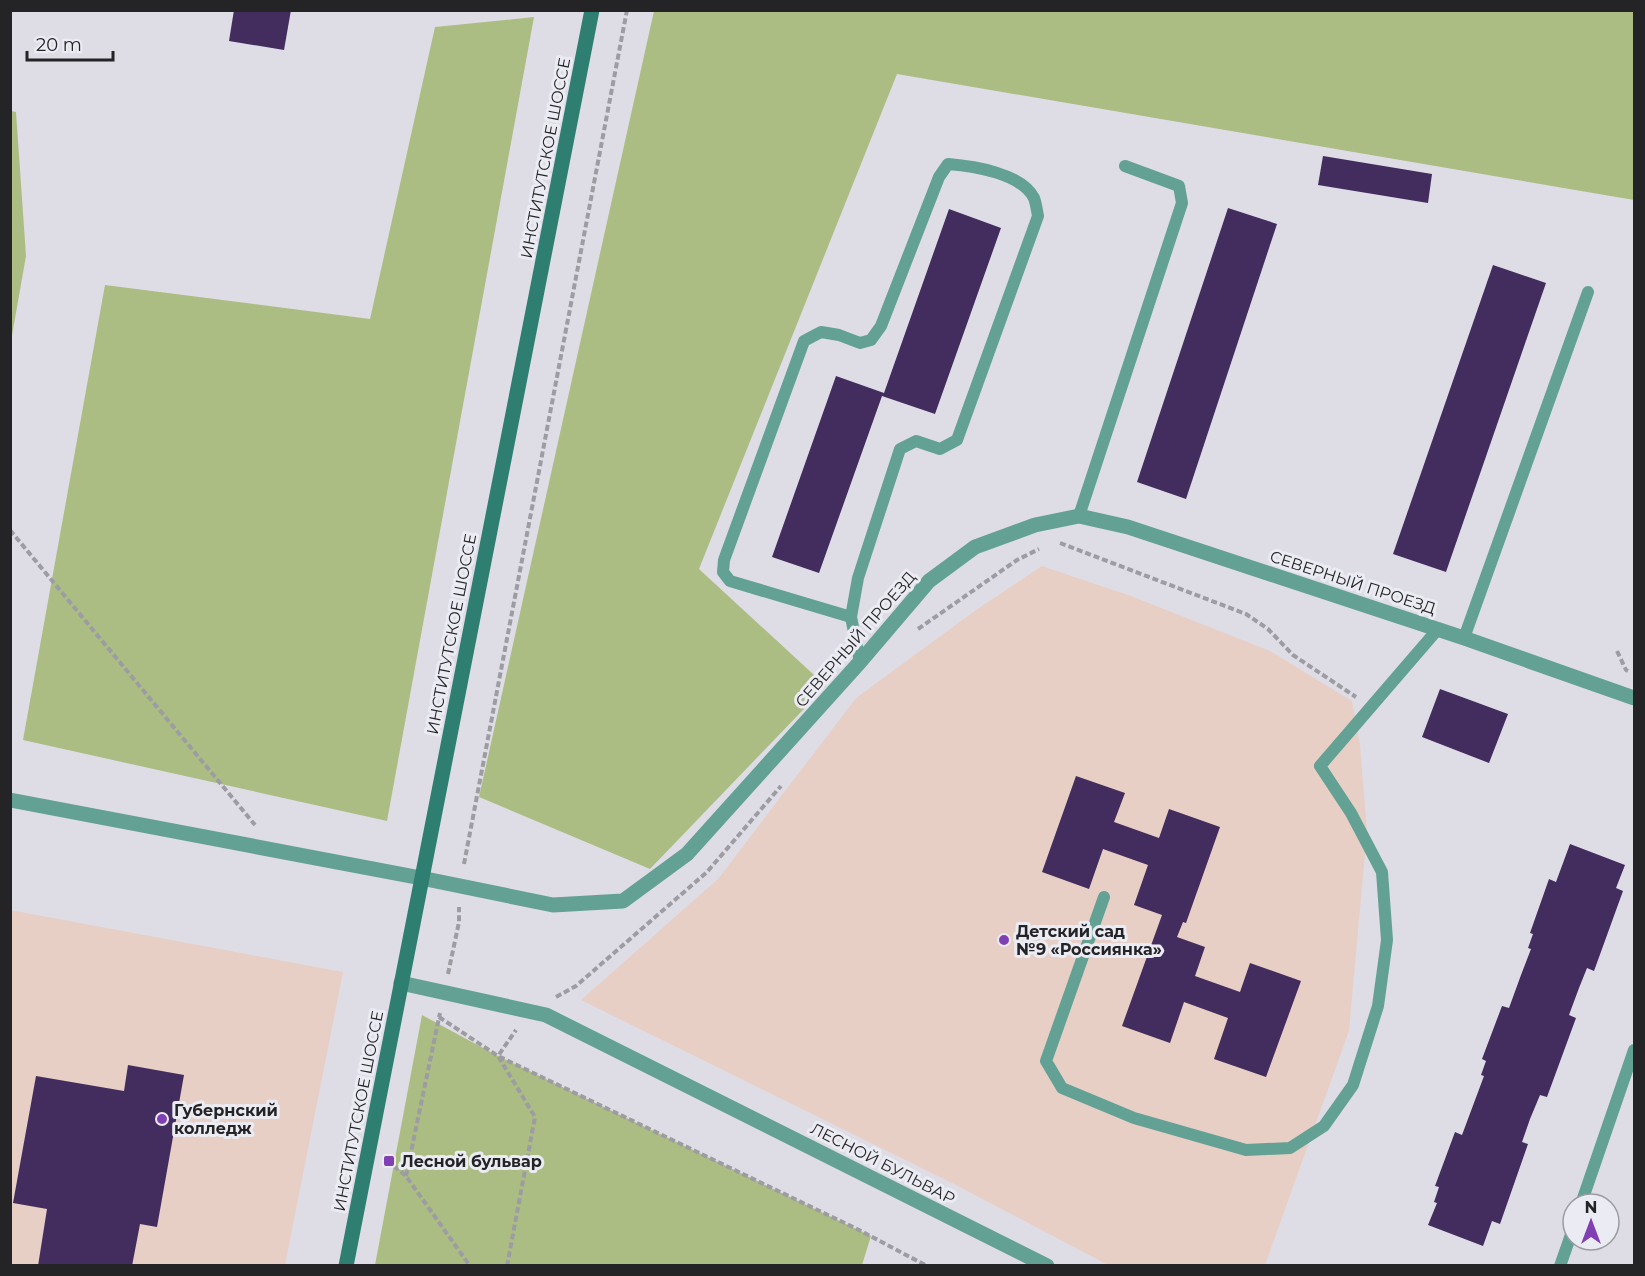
<svg xmlns="http://www.w3.org/2000/svg" width="1645" height="1276" font-family="Montserrat,sans-serif">
  <style>
    .education { fill: #e7cfc5 }
    .green { fill: #acbd83 }
    .building { fill: #432c5e }
    .lines { fill: none; stroke-linecap: round; stroke-linejoin: round }
    .path { stroke: #9d9ca3; stroke-width: 4; stroke-dasharray: 6 3; stroke-linecap: butt }
    .lane { stroke: #63a195; stroke-width: 12 }
    .street { stroke: #63a195; stroke-width: 15 }
    .secondary { stroke: #2e7e71; stroke-width: 15 }
    .poi-dot { fill: #803fb3; stroke: #ebebf3; stroke-width: 2 }
    .labels { text-anchor: middle; stroke-width: 6; stroke-linejoin: round; paint-order: stroke }
    .street-label { font-size: 16px; fill: #242427; stroke: #ebebf3 }
    .poi-label { font-size: 16px; font-weight: bold; fill: #242427; stroke: #ebebf3; text-anchor: start }
  </style>
  <rect width="100%" height="100%" fill="#dedde6"/>
  <g class="education">
    <polygon points="1042,566 1131,596 1270,651 1352,701 1360,745 1367,831 1349,1031 1265,1265 1108,1265 956,1185 581,1000 718,879 856,698 976,610"/>
    <polygon points="10,910 343,972 285,1265 11,1265"/>
  </g>
  <g class="green">
    <polygon points="654,11 1634,11 1634,200 897,74 699,569 826,686 650,869 479,797"/>
    <polygon points="534,17 387,821 23,740 105,285 370,319 435,27"/>
    <polygon points="11,111 16,112 26,256 11,341"/>
    <polygon points="422,1015 498,1056 871,1236 862,1265 375,1265"/>
  </g>
  <g class="building">
    <polygon points="234,10 291,10 284,50 229,41"/>
    <polygon points="1323,156 1432,174 1428,203 1318,185"/>
    <polygon points="1228,208 1277,224 1186,499 1137,482"/>
    <polygon points="949,209 1001,228 935,414 882,396 819,573 772,557 836,376 884,393"/>
    <polygon points="1493,265 1546,283 1446,572 1393,554"/>
    <polygon points="1440,689 1508,714 1489,763 1422,737"/>
    <polygon points="1076,776 1125,793 1114,822 1159,838 1169,809 1220,827 1186,923 1183,922 1177,937 1205,947 1195,976 1240,992 1250,963 1301,981 1266,1077 1214,1059 1228,1018 1184,1002 1170,1043 1122,1026 1162,915 1134,905 1148,865 1103,849 1089,889 1042,872"/>
    <polygon points="1570,844 1625,865 1616,888 1623,891 1594,971 1587,968 1579,988 1569,1015 1576,1018 1547,1097 1540,1095 1530,1119 1522,1142 1528,1144 1500,1224 1492,1221 1483,1246 1428,1225 1437,1203 1434,1202 1439,1187 1435,1186 1455,1132 1462,1135 1484,1076 1481,1075 1486,1061 1482,1059 1502,1006 1509,1008 1521,975 1531,949 1528,948 1533,934 1530,933 1549,879 1556,882"/>
    <polygon points="128,1065 184,1075 157,1227 140,1224 132,1266 38,1266 47,1209 13,1203 36,1076 124,1091"/>
  </g>
  <g class="lines">
    <g class="path">
      <polyline points="10,530 255,825"/>
      <polyline points="1060,543 1246,614 1268,629 1293,655 1356,697"/>
      <polyline points="918,629 1017,560 1039,549"/>
      <polyline points="1617,651 1626,670 1628,671"/>
      <polyline points="464,864 627,10"/>
      <polyline points="448,974 459,922 459,907"/>
      <polyline points="556,997 576,986 707,872 781,786"/>
      <polyline points="439,1017 498,1056 857,1229 927,1266"/>
      <polyline points="387,1160 406,1176 470,1266"/>
      <polyline points="406,1176 440,1013"/>
      <polyline points="507,1266 535,1117 498,1056 516,1030"/>
    </g>
    <g class="lane">
      <polyline points="1079,516 1182,203 1179,186 1125,166"/>
      <path d="M851 617 730 581 723 572 724 560 804 341 821 332 839 335 860 343 871 340 881 326 939 177 948 164C973 166 1021 173 1034 198 1036 203 1037 211 1038 216L957 440 940 449 916 441 900 449 858 578 851 617 860 662"/>
      <polyline points="1464,638 1588,292"/>
      <polyline points="1104,897 1046,1061 1062,1088 1134,1118 1246,1150 1290,1148 1324,1126 1353,1085 1378,1006 1387,940 1382,872 1351,813 1320,766 1438,629"/>
      <polyline points="1581,1204 1634,1050"/>
      <polyline points="1560,1266 1573,1229"/>
    </g>
    <g class="street">
      <polyline points="10,800 421,878 553,905 623,901 687,854 860,662 929,581 975,547 1035,525 1079,516 1128,527 1464,638 1634,698"/>
      <polyline points="401,983 546,1015 1047,1266"/>
    </g>
    <polyline class="secondary" points="346,1266 592,10"/>
  </g>
  <g class="poi-dot">
    <circle cx="1004" cy="940" r="6"/>
    <circle cx="162" cy="1119" r="6"/>
    <rect x="383" y="1155" width="12" height="12" rx="3"/>
  </g>
  <g class="labels">
    <g class="street-label">
      <text transform="translate(545 158) rotate(-79)" y="6">ИНСТИТУТСКОЕ ШОССЕ</text>
      <text transform="translate(1353 582) rotate(18)" y="6">СЕВЕРНЫЙ ПРОЕЗД</text>
      <text transform="translate(451 634) rotate(-79)" y="6">ИНСТИТУТСКОЕ ШОССЕ</text>
      <text transform="translate(855 639) rotate(-49)" y="6">СЕВЕРНЫЙ ПРОЕЗД</text>
      <text transform="translate(358 1111) rotate(-79)" y="6">ИНСТИТУТСКОЕ ШОССЕ</text>
      <text transform="translate(883 1163) rotate(27)" y="6">ЛЕСНОЙ БУЛЬВАР</text>
    </g>
    <g class="poi-label">
      <text x="1016" y="937">Детcкий сад<tspan x="1016" dy="18">№9 «Россиянка»</tspan></text>
      <text x="174" y="1116">Губернский<tspan x="174" dy="18">колледж</tspan></text>
      <text x="401" y="1167">Лесной бульвар</text>
    </g>
  </g>
  <rect width="1645" height="1276" fill="none" stroke="#242427" stroke-width="24"/>
  <g transform="translate(1591 1222)"><circle r="28" fill="#ebebf3" stroke="#9b9ba1" stroke-width="1.5"/>
  <path d="M0-4.5L10 22L0 15L-10 22Z" fill="#803fb3"/>
  <text y="-9" font-size="16" font-weight="bold" text-anchor="middle" fill="#242427">N</text>
  </g>
  <path d="M27 51v9h86v-9" fill="none" stroke="#242427" stroke-width="3"/>
  <text x="36" y="51" font-size="18" fill="#242427" stroke="#ebebf3" stroke-width="4.5" paint-order="stroke">20 m</text>
</svg>
